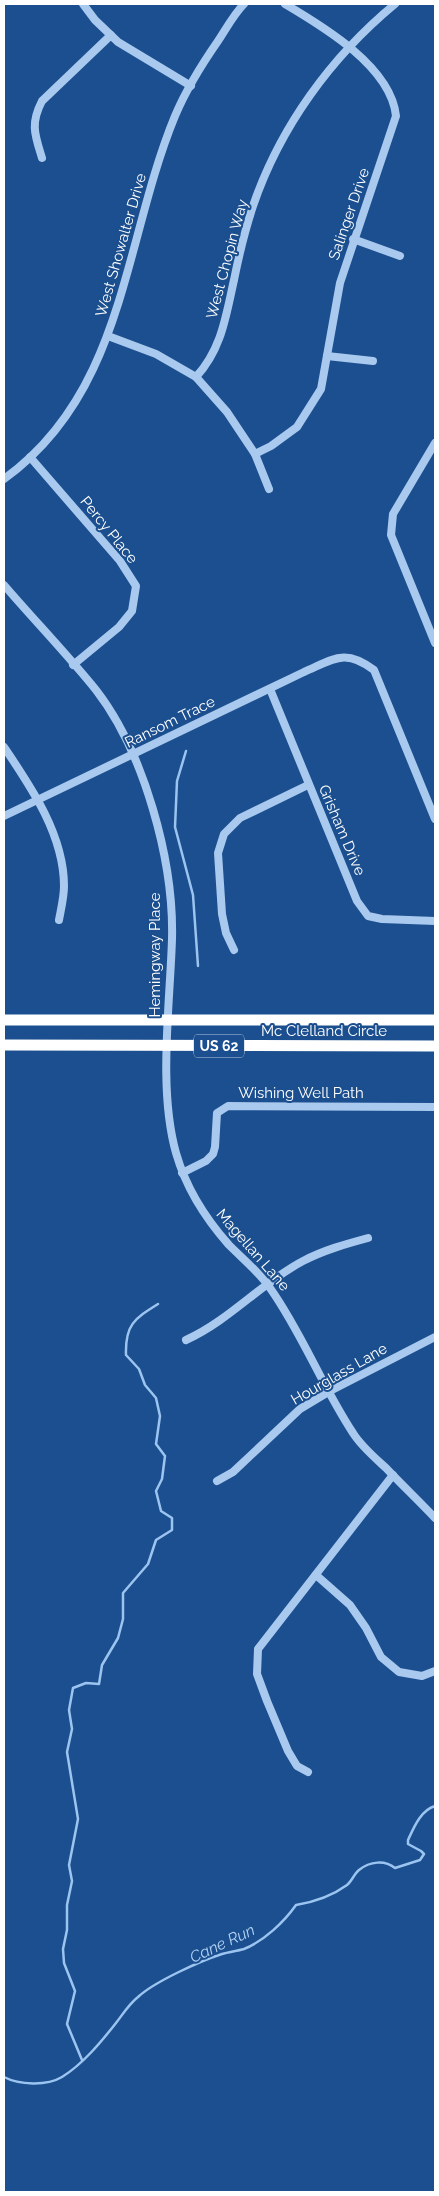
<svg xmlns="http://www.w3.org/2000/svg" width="439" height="2196" font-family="Raleway,sans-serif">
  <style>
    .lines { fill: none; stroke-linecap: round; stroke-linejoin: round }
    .stream { stroke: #9cc4f0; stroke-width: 2.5 }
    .minor { stroke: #a9c9ee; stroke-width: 8 }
    .highway { stroke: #fff; stroke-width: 11 }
    .labels { text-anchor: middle; stroke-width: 4; stroke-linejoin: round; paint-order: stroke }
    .shield { fill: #1b4f8f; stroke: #bbcadd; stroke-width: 1 }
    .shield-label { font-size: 14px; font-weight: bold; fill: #fff }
    .street-label { font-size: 15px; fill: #fff; stroke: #1b4f8f }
    .water-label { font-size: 16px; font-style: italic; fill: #b5d3f5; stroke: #1b4f8f }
  </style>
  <rect width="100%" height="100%" fill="#1b4f8f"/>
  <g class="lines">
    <g class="stream">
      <polyline points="186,751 177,781 175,827 193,895 198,966"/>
      <path d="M82 2060 67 2024 75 1991 64 1963 63 1949 67 1930V1905L72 1881 69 1865 78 1819 67 1752 72 1729 69 1710 73 1688 86 1683 99 1684 102 1665 118 1638 123 1619V1593L148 1564 156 1540 172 1530V1518L161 1511 156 1491 162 1479 165 1456 156 1444 160 1416 156 1398 145 1385 139 1369 126 1355C125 1325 134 1319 158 1304"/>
      <path d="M4 2077C19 2085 47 2086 62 2077 83 2064 101 2042 116 2023 123 2014 129 2004 138 1997 154 1982 200 1961 222 1954 229 1952 237 1951 244 1949 264 1941 284 1922 296 1905 314 1902 332 1896 347 1885 352 1881 354 1874 359 1870 370 1861 385 1860 395 1868L420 1860 424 1854 421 1851 408 1844V1840C414 1827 421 1810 435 1806"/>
    </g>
    <g class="minor">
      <polyline points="83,4 95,20 118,42 191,86"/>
      <path d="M42 158C35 135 30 124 42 101L111 35"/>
      <polyline points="353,239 400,256"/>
      <polyline points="108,336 156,354 196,377 227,412 255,454 269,489"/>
      <polyline points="327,356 373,361"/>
      <path d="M196 377C222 349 226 315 234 280 239 255 245 230 253 206 280 127 331 57 395 4"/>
      <polyline points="435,443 393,514 391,535 435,643"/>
      <path d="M255 454 271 446 297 427 321 389 340 283 396 116C391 67 324 27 285 4"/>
      <polyline points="30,457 120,561 136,586 132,611 119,627 73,665"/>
      <path d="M4 479C125 392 123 242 175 116 186 90 202 64 218 41 226 29 234 14 244 4"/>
      <path d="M4 585C34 620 67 654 96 690 144 752 174 861 172 939 170 1005 158 1089 176 1153 186 1188 205 1218 229 1245 243 1259 259 1272 270 1288 302 1333 322 1386 353 1433 361 1446 374 1457 386 1468 402 1485 419 1501 435 1518"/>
      <polyline points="270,689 357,901 368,916 382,919 435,921"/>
      <path d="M4 747C31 787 64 835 64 886 64 897 61 909 59 920"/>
      <path d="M4 816 304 672C334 659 345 648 374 670L435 819"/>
      <polyline points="234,950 226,933 222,914 218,853 224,834 240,818 308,785"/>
      <polyline points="182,1173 206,1161 213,1154 215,1147 217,1113 228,1106 435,1107"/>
      <path d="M186 1340C230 1320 261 1283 303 1261 324 1250 346 1244 368 1238"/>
      <polyline points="217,1481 233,1472 300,1409 330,1391 435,1337"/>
      <polyline points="316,1575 350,1605 366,1628 381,1657 399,1672 422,1676 435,1671"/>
      <polyline points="308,1772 297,1766 288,1751 267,1701 257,1674 258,1649 393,1475"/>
    </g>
    <g class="highway">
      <polyline points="4,1020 435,1020"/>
      <polyline points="4,1045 435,1046"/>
    </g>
  </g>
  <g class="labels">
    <rect class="shield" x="194" y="1034.5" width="50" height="23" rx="4"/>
    <g class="shield-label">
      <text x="219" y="1051">US 62</text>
    </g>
    <g class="street-label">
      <text transform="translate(349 214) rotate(-71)" y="5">Salinger Drive</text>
      <text transform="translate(121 245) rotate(-74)" y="5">West Showalter Drive</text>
      <text transform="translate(227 259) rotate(-75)" y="5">West Chopin Way</text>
      <text transform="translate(109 530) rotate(51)" y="5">Percy Place</text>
      <text transform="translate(170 722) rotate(-26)" y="5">Ransom Trace</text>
      <text transform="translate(342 830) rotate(67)" y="5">Grisham Drive</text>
      <text transform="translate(155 955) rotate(-90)" y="5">Hemingway Place</text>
      <text x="324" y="1036">Mc Clelland Circle</text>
      <text x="301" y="1098">Wishing Well Path</text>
      <text transform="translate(253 1250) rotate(49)" y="5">Magellan Lane</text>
      <text transform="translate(339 1374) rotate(-30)" y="5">Hourglass Lane</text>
    </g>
    <g class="water-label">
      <text transform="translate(222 1943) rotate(-25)" y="6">Cane Run</text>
    </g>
  </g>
  <rect width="439" height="2196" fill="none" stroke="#ffffff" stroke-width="10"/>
</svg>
